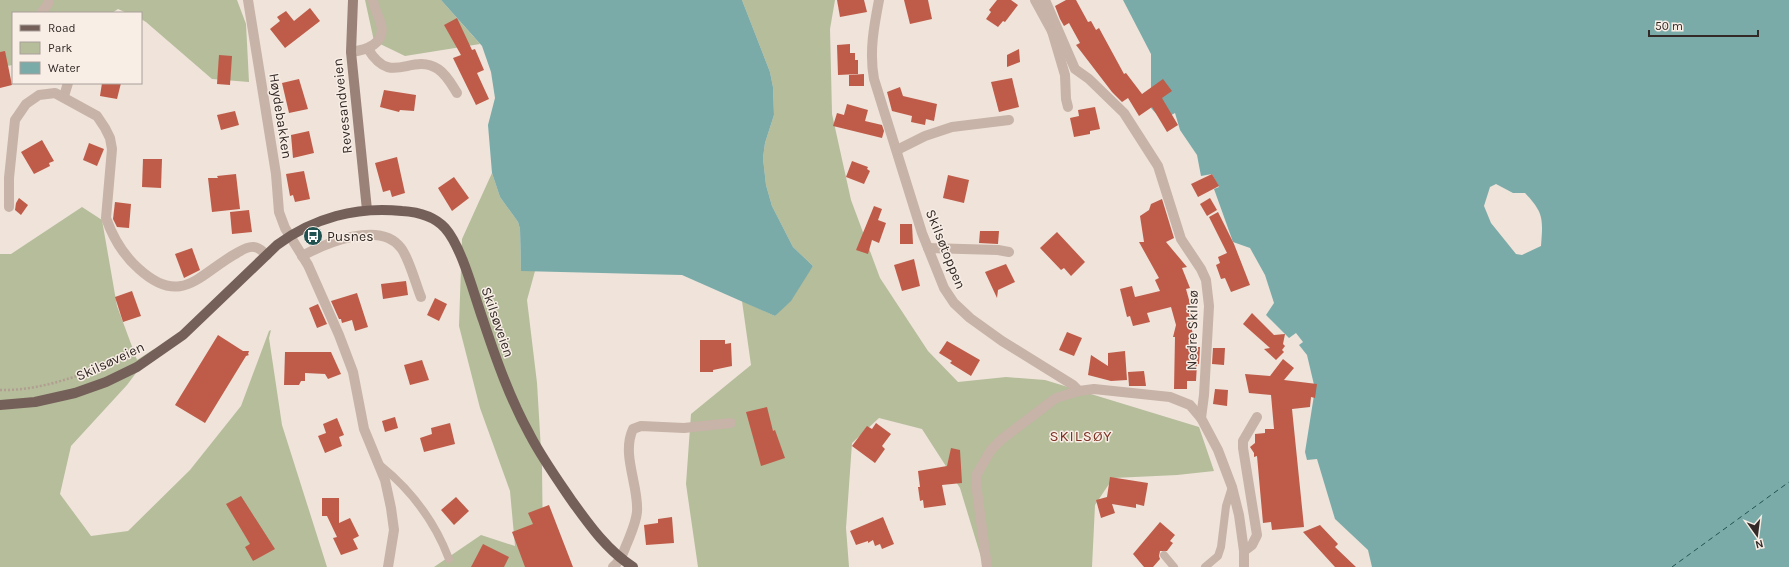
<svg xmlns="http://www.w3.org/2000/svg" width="1789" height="567" font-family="Karla,sans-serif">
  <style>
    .green { fill: #b5bd9b }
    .water { fill: #7baba8; fill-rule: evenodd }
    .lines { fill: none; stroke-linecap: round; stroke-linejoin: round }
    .ferry { stroke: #1f5251; stroke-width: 1; stroke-dasharray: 5 4; stroke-linecap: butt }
    .building { fill: #be5c49 }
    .path { stroke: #b29d91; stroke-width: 2.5; stroke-dasharray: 2 2; stroke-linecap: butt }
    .lane { stroke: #c7b3a7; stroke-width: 8 }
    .street { stroke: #c7b3a7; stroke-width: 10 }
    .secondary { stroke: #9a8278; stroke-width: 10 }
    .primary { stroke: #746059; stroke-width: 10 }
    .labels { text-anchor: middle; stroke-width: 3; stroke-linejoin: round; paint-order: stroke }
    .street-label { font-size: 14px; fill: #332a27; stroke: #f8eee6 }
    .poi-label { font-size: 14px; fill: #332a27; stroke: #f8eee6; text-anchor: start }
    .neighbourhood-label { font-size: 15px; letter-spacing: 1px; fill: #7d3325; stroke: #f8eee6 }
  </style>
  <rect width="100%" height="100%" fill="#efe3da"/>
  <g class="green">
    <polygon points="0,0 237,0 246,24 249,82 212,79 146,22 141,19 141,13 127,13 118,9 112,13 13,13 13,65 0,67"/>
    <polygon points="365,0 441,0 480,44 405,56 374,41"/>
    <polygon points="742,0 835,0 830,29 832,114 851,200 880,278 928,351 958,382 1006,377 1045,380 1199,427 1214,471 1177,475 1113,478 1095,505 1092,567 984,567 960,488 922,429 879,418 852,443 846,528 849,567 698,567 686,484 691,414 751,365 742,301 775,316 813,266 793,247 772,206 766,185 763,158 765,143 774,115 773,87 770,72"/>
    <polygon points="492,173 500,197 518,222 520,229 521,271 535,271 527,300 537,383 542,467 543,550 536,567 434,567 481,535 515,546 510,491 480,408 459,326 462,239"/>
    <polygon points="82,207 102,220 117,306 137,360 154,349 127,385 71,446 60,494 91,536 128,531 190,470 241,406 269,331 271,330 269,338 282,425 327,567 0,567 0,254 11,254"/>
  </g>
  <g class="water">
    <polygon points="441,0 742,0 770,72 773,87 774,115 765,143 763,158 766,185 772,206 793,247 813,266 791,301 775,316 682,275 521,271 520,229 518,222 500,197 492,173 488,125 495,98 491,72 482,46"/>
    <path d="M1123 0H1789V567H1372L1368 550 1335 519 1317 459 1307 460 1305 452 1315 389 1307 355 1299 345 1303 342 1296 333 1289 338 1266 315 1274 303 1265 275 1250 248 1233 242 1214 189 1219 187 1212 174 1201 176 1197 155 1180 130 1175 113 1162 120 1151 108V54ZM1496 184 1513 193H1525C1544 213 1543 219 1541 246L1522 255 1516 254 1491 223 1484 206 1490 187Z"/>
  </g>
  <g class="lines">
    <polyline class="ferry" points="1672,567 1789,482"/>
  </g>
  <g class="building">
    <polygon points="837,0 864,0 867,12 840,17"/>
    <polygon points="904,0 928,0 932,19 910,24"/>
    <polygon points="997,0 1011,0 1018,5 1005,22 1003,21 998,27 986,19 991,12 989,10"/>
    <polygon points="1066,0 1076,0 1088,22 1091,21 1096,30 1099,28 1124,74 1126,73 1142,94 1163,79 1172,91 1162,98 1178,125 1167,132 1152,107 1139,116 1128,98 1122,102 1112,92 1076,45 1080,43 1069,23 1064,26 1060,19 1055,6"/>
    <polygon points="310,8 320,21 285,48 270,29 280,21 277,17 286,11 294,21"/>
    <polygon points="457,18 472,50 475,49 484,70 477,73 489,99 476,105 453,58 461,55 444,25"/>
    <polygon points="850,44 850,53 855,53 855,60 858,60 858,74 838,75 837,45"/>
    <polygon points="1019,49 1020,62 1007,67 1007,55"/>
    <polygon points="5,51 12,85 0,88 0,52"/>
    <polygon points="219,55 232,56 230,85 217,84"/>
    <polygon points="864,74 864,86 849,86 849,75"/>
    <polygon points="1012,78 1019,107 999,112 991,82"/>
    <polygon points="299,79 308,109 289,113 282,83"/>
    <polygon points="102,83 121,83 117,99 100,96"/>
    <polygon points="900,87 903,96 937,104 934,121 926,119 925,125 911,122 912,116 892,111 887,92"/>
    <polygon points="384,90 416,95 414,111 400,110 399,112 380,107"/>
    <polygon points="847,104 868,110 865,121 882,125 884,131 882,138 833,126 837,113 844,115"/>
    <polygon points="1095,107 1100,129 1090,131 1090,134 1074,137 1070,118 1079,116 1078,110"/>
    <polygon points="235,111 239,125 221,130 217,115"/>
    <polygon points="309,131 314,153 293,158 291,135"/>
    <polygon points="42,140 54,161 49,163 50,166 34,174 21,152"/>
    <polygon points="89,143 104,149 97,166 83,160"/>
    <polygon points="397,157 405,193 392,197 390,190 383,192 375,163"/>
    <polygon points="143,159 162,159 161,188 142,187"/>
    <polygon points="852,161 868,167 867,169 870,171 864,184 846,177"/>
    <polygon points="304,171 310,199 295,202 293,195 290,196 286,174"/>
    <polygon points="236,174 240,209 212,212 208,178 218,178 217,176"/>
    <polygon points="1212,174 1219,186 1198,197 1191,184"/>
    <polygon points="948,175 969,180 964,203 943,198"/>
    <polygon points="454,177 469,198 452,211 438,188"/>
    <polygon points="19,198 28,205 21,215 15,210 16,203"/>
    <polygon points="1210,198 1217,210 1207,216 1200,204"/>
    <polygon points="1162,199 1174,238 1166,242 1187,267 1182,268 1190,288 1186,289 1196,325 1191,326 1196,347 1200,347 1199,364 1197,364 1196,381 1187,381 1187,389 1174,389 1175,337 1173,337 1176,325 1171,307 1147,313 1150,322 1133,326 1130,316 1127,317 1120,289 1132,286 1135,297 1160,291 1155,280 1159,278 1139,242 1144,242 1140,216 1149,210 1151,204"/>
    <polygon points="115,202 131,204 129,228 117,227 113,219"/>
    <polygon points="874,206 882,209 878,220 886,223 879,243 872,240 868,254 856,250"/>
    <polygon points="249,210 252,232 232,234 230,212"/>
    <polygon points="1218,212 1234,244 1250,285 1231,292 1225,278 1221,279 1216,265 1220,263 1218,257 1227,253 1209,217"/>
    <polygon points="900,224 912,224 913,244 900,244"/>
    <polygon points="980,231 999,231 998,244 979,243"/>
    <polygon points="1057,232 1085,262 1071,276 1064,268 1061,270 1040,248"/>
    <polygon points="192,248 200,270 184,278 175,254"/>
    <polygon points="914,259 920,286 902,291 894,265"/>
    <polygon points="1006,264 1015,282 998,290 997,298 985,272"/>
    <polygon points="406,281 408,295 383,299 381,284"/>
    <polygon points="132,291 141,316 123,322 115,297"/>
    <polygon points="357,293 368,327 355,331 352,320 342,323 341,319 339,319 331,301"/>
    <polygon points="435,298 447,304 439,321 427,315"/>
    <polygon points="318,304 327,324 317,328 309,308"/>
    <polygon points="1252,313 1274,335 1285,334 1283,344 1285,346 1282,350 1284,352 1276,360 1264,349 1270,348 1243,324"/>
    <polygon points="1067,332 1082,338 1074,356 1059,350"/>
    <polygon points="218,335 243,351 249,351 248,354 249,355 246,356 205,423 175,405"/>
    <polygon points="700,340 725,340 725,344 731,343 732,366 713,370 713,372 700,372"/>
    <polygon points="947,341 980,360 971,376 950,363 952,361 939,353"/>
    <polygon points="1213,348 1225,348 1224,365 1212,364"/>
    <polygon points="1125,351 1127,380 1111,381 1088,375 1091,355 1108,366 1108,353"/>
    <polygon points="285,352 331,352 341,374 328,379 325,374 305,373 305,381 301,381 299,385 284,385"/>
    <polygon points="1283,359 1294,368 1284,380 1317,384 1315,398 1311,397 1310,407 1292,409 1304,527 1272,530 1271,522 1263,523 1257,456 1254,457 1254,453 1250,447 1255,443 1255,434 1265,433 1265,429 1274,429 1271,395 1249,393 1245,374 1270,376"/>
    <polygon points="422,360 429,380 410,385 404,365"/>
    <polygon points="1144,371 1146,386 1129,386 1128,372"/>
    <polygon points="1215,389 1228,390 1227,406 1213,404"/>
    <polygon points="767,407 773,431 775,430 785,458 761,466 746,412"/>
    <polygon points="395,417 398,428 385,432 382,421"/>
    <polygon points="337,418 344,435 339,437 342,446 325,453 318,436 326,433 323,424"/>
    <polygon points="450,423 455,444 424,452 420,438 432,434 431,428"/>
    <polygon points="876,423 891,434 882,446 885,449 875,463 852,446 867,426 872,429"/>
    <polygon points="951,448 960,450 962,483 942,485 946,505 924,508 923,500 920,501 918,487 920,487 918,471 947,466"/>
    <polygon points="1110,477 1148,483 1144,506 1136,504 1136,508 1112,504 1115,513 1101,518 1096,500 1107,497"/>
    <polygon points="241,496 275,549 253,561 245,547 250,544 226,504"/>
    <polygon points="456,497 469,511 454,525 441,510"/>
    <polygon points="322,498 339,498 339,523 350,518 359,536 353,539 358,549 341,555 333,538 337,537 327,516 322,516"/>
    <polygon points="549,505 573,567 525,567 512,532 533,524 528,513"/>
    <polygon points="672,517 674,543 646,545 644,525 658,523 658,519"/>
    <polygon points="883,517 894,544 882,549 880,544 875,546 873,540 868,543 868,541 856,545 850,531"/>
    <polygon points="1160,522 1175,535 1170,541 1173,543 1167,551 1160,551 1159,556 1160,559 1153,567 1144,567 1133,554"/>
    <polygon points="1320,525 1338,544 1335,547 1356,567 1335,567 1303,532"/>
    <polygon points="483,544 509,557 504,567 471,567"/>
  </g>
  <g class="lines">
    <path class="path" d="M0 390C41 391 79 375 117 362"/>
    <g class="lane">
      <path d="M380 465C411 490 435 522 449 559"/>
      <polyline points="1164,555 1174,567"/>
      <polyline points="1205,567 1218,556 1221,547 1226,506 1232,487"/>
    </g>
    <g class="street">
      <polyline points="248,0 276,174 279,212 285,228 308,265 339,335 353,372 364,429 385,480 391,508 394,530 388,567"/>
      <path d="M879 0C874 26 869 52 874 79L922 233 944 288 954 303 970 318 1002 341 1073 385 1079 391 1094 389 1170 397 1190 405 1201 418"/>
      <polyline points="1035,0 1052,31 1056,33"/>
      <polyline points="1045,0 1075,69 1089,79 1124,113 1158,166 1181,239 1201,269 1206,280 1209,306 1204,395 1201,418 1218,450 1232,487 1239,515 1244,551 1244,567"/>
      <polyline points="41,13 48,4 49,0"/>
      <polyline points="1052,31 1065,75 1066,99 1068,107"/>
      <path d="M368 49C392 88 410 52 438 69 447 75 452 85 457 93"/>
      <path d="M351 52C366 50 386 44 381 24 379 16 374 9 373 0"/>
      <polyline points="64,96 68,83"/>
      <polyline points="897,150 925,136 952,127 1009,120"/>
      <path d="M9 207V178L15 120 26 104 39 95 55 93 97 116 105 128 110 138 112 149 106 218C113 238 123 255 139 269 182 308 200 273 237 253 242 250 248 246 254 247 259 247 263 252 267 255"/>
      <polyline points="928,248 998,250 1009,252"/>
      <path d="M302 256C326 243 380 220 401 248 409 258 416 285 421 297"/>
      <polyline points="1244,551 1252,545 1257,535 1243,448 1243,441 1257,417"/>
      <path d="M613 567C622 559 623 552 628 541 632 531 636 522 637 512 639 485 621 455 633 429L641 426 684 428 731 423"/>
      <polyline points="987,567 976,483 977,474 991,450 1002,439 1056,398 1079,391"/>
    </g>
    <polyline class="secondary" points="353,0 351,52 367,210"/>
    <path class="primary" d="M0 405 35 402 75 393 106 382 137 367 183 335 277 245C313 218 357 206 402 211 419 212 434 216 445 228 462 247 474 295 483 320 496 359 510 399 530 435 542 458 557 479 572 501 590 526 607 550 633 567"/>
  </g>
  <defs>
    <g id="bus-disc" transform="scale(1)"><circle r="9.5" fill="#1f5251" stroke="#f8eee6"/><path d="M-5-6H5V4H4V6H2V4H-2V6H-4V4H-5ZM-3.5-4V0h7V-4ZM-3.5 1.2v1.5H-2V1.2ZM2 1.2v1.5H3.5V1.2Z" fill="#fff"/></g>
  </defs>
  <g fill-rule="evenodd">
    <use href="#bus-disc" x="313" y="236"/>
  </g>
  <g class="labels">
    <g class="street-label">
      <text transform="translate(342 106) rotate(-96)" y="5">Revesandveien</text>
      <text transform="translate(281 116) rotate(81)" y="5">Høydebakken</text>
      <text transform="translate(946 249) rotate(68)" y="5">Skilsøtoppen</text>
      <text transform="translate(498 322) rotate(71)" y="5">Skilsøveien</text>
      <text transform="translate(1192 330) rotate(-89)" y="5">Nedre Skilsø</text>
      <text transform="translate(110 361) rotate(-25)" y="5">Skilsøveien</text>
    </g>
    <g class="poi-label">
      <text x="327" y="241">Pusnes</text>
    </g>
    <g class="neighbourhood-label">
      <text x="1081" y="441">SKILSØY</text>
    </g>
  </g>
  <rect x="12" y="12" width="130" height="72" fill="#f8eee6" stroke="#a9a09a"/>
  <rect x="20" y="25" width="20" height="6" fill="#746059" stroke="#a9a09a"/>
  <text x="48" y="32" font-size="12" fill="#332a27">Road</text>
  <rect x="20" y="42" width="20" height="12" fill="#b5bd9b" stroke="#a9a09a"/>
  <text x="48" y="52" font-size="12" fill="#332a27">Park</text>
  <rect x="20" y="62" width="20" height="12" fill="#7baba8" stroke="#a9a09a"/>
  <text x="48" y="72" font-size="12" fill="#332a27">Water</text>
  <g transform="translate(1757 535) rotate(166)" stroke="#f8eee6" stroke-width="3" paint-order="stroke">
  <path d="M0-3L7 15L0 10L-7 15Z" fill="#332a27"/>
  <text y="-6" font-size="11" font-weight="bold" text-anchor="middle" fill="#332a27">N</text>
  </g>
  <path d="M1649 30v6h109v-6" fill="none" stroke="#332a27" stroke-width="2"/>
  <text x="1655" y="30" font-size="12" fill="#332a27" stroke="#f8eee6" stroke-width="3" paint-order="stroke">50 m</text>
</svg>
